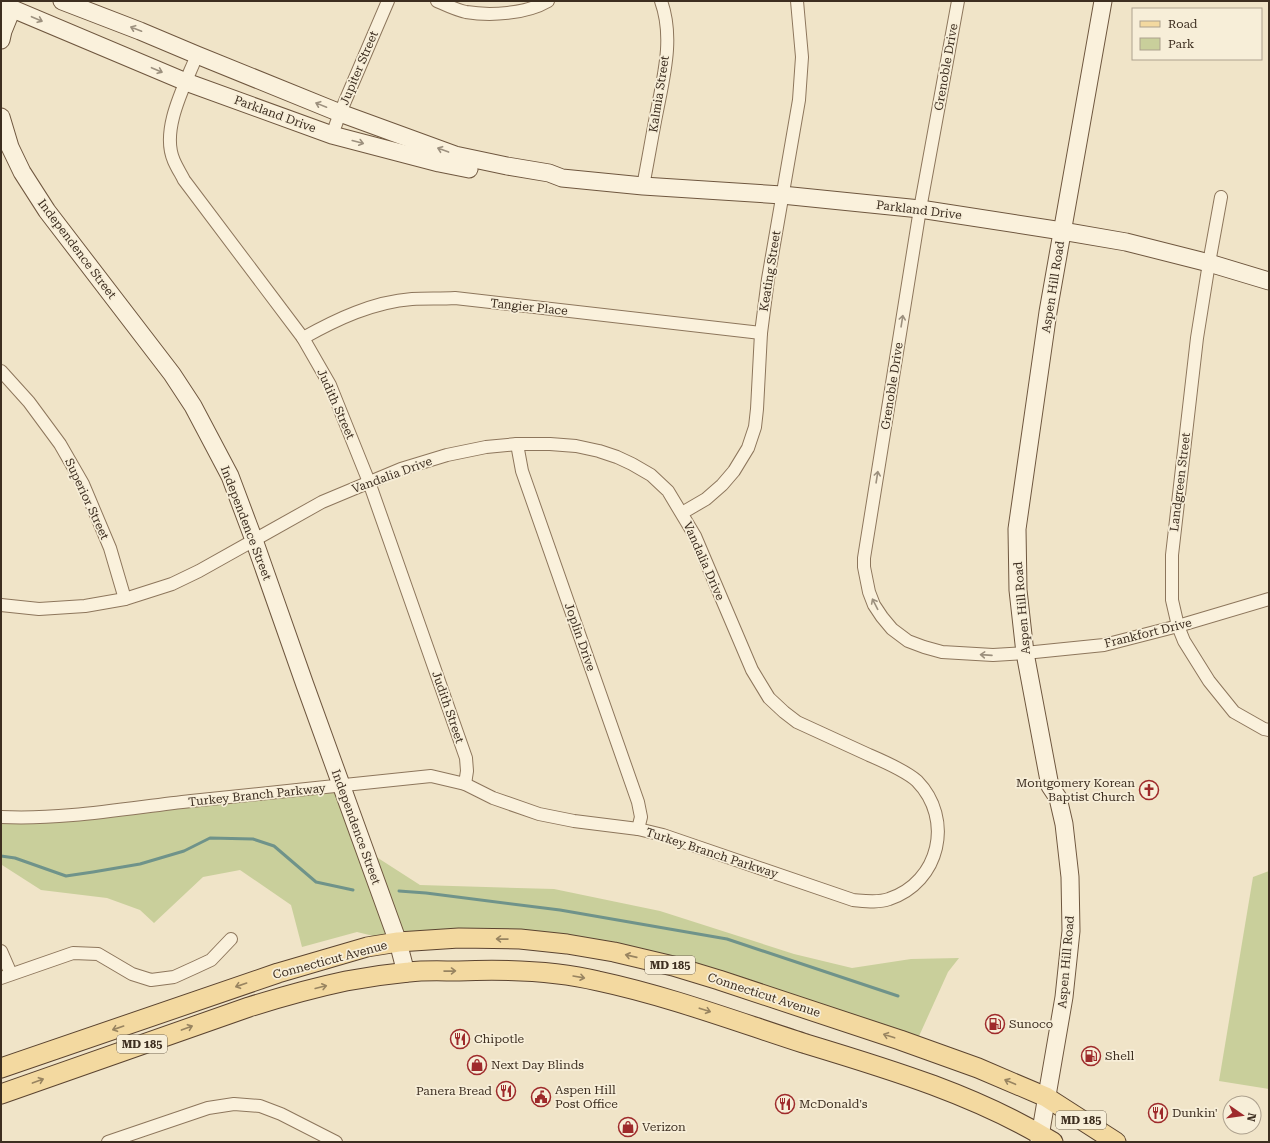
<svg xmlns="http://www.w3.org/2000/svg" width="1270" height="1143" font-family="'Roboto Serif',serif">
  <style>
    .green { fill: #c9cf9b }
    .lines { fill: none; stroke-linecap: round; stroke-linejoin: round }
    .stream { stroke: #6f938a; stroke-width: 3 }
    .street-casing { stroke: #8d765c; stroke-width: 14 }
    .secondary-casing { stroke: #6f573f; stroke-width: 19 }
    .primary-casing { stroke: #5b4430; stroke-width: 21 }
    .street { stroke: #faf1dc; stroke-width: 12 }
    .secondary { stroke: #faf1dc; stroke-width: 17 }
    .primary { stroke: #f3d9a0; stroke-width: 19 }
    .oneway { stroke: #9c907e }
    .oneway2 { stroke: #988460 }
    .labels { text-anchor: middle; stroke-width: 3.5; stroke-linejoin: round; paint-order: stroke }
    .shield { fill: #f7eed8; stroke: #756857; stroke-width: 1 }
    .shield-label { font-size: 11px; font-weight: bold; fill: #3d2e20 }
    .street-label { font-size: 12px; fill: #3d2e20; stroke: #f7eed8 }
    .poi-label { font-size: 12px; fill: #3d2e20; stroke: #f7eed8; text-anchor: start }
  </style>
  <rect width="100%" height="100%" fill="#f0e4c8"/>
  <g class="green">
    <polygon points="341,786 364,849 420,885 554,889 660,911 794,954 852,968 911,959 959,958 948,972 915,1045 614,952 398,942 357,932 302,947 291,905 240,870 203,877 154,923 140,910 107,898 41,890 2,865 1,866 1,817"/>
    <polygon points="1269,871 1269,1089 1219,1081 1253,877"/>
  </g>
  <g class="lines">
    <g class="stream">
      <polyline points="1,856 15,858 66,876 93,872 140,864 184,851 210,838 253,839 274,846 316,882 353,890"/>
      <polyline points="399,891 426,893 560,910 727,939 898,996"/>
    </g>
    <g class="street-casing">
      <g id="street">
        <path d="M437 1C446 5 456 10 466 12 490 16 526 14 548 1"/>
        <polyline points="958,1 920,209 864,558 864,567 869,592 874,605 882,617 892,629 908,641 924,647 942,652 993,655 1025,653 1104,645 1178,626 1269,599"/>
        <path d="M197 55C185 85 160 130 174 161 177 168 181 174 184 180L303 338 330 385 369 482 466 758 467 771 465 784"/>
        <polyline points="332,135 340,113 388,1"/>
        <path d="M643 186C648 161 652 136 657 111 664 75 674 37 661 1"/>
        <polyline points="1221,197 1209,263 1197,338 1172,555 1172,600 1178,626 1184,641 1209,681 1234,712 1264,729 1269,730"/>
        <path d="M303 338C337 319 373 302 412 299 426 298 441 299 455 298L761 333"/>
        <polyline points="1,371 29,402 60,444 83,484 110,548 125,599"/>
        <polyline points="517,444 522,471 638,802 641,817 638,829"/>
        <polyline points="682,513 706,499 722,485 734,471 748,448 755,427 757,409 761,333 768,279 799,100 802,57 797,1"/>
        <path d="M1 605 39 609 85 606 125 599 172 584 199 571 322 502 401 469 447 455 486 447 517 444H550L576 446 599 451 617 457 632 464 651 475 668 491 695 536 752 670 769 698 784 712 797 722C821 733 845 744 869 755 883 761 906 771 917 781 954 819 940 882 889 899 878 903 865 901 853 900L663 835 638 829 574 821 539 814 493 798 465 784 431 776C351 785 271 792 191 801 128 808 64 820 1 817"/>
        <polyline points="1,951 11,974"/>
        <polyline points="1,978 73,953 98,954 132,974 151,980 174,977 196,967 211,960 231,939"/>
        <polyline points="108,1142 208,1108 234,1104 260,1106 281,1114 336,1142"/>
      </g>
    </g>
    <g class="secondary-casing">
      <g id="secondary">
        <polyline points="62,1 140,31 197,55 340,113 455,155 507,166 549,173 562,178 643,186 782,195 920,209 1062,231 1126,242 1209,263 1269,281"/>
        <polyline points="1,4 186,82 332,135 439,163 469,169"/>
        <polyline points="1,40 3,31 12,9"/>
        <polyline points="1,117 10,147 22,172 47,211 172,374 193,406 230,476 254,540 305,685 398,942 406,973"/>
        <polyline points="1039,1142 1064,997 1071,931 1070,877 1064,824 1058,798 1050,786 1025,653 1018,590 1017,529 1048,312 1103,1"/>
      </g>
    </g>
    <g class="primary-casing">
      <g id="primary">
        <polyline points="1,1068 278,973 367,947 398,942 459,938 520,939 567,944 614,952 673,966 719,980 900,1040 978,1068 1046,1097 1116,1142"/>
        <path d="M1 1094 249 1007C281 997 313 988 346 981 367 977 388 974 409 972 425 970 443 971 459 971 506 969 552 970 598 981 668 996 735 1021 803 1043 889 1069 976 1095 1053 1142"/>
      </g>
    </g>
    <use href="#street" class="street"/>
    <use href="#secondary" class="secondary"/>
    <use href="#primary" class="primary"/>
  </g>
  <defs><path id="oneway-shaft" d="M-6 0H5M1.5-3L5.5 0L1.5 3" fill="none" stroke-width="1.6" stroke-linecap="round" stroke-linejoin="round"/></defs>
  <g class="oneway">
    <use href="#oneway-shaft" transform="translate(37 19) rotate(23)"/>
    <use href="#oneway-shaft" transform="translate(136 29) rotate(-159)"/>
    <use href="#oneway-shaft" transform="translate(157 70) rotate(23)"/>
    <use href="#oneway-shaft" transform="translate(321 105) rotate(-158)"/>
    <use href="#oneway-shaft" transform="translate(358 142) rotate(15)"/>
    <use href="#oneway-shaft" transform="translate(443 150) rotate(-160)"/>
    <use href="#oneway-shaft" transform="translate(902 321) rotate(-81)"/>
    <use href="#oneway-shaft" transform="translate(877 477) rotate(-81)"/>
    <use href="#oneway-shaft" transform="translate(875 604) rotate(-117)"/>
    <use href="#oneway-shaft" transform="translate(986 655) rotate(-176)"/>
  </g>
  <g class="oneway2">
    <use href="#oneway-shaft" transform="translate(502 939) rotate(-179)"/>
    <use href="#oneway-shaft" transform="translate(631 956) rotate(-167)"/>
    <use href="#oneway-shaft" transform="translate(450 971) rotate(-1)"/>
    <use href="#oneway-shaft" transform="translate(579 977) rotate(10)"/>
    <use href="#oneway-shaft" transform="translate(241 985) rotate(161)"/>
    <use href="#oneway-shaft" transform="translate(321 987) rotate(-14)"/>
    <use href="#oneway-shaft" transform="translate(705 1010) rotate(18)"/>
    <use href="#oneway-shaft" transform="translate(118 1028) rotate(161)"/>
    <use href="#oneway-shaft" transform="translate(187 1028) rotate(-20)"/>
    <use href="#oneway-shaft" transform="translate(889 1036) rotate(-162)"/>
    <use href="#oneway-shaft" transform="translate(38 1081) rotate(-20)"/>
    <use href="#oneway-shaft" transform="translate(1010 1082) rotate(-157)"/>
  </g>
  <defs>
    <g id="church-ring" transform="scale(1)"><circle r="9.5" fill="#f7eed8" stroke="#9e2a2b" stroke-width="1.5"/><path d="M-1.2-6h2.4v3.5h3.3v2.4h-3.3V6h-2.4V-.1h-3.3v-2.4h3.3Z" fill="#9e2a2b"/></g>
    <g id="fuel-ring" transform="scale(1)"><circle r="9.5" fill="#f7eed8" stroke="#9e2a2b" stroke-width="1.5"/><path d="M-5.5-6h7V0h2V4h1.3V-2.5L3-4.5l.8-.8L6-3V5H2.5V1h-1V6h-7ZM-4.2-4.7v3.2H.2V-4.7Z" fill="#9e2a2b"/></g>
    <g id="restaurant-ring" transform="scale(1)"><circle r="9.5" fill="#f7eed8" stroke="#9e2a2b" stroke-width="1.5"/><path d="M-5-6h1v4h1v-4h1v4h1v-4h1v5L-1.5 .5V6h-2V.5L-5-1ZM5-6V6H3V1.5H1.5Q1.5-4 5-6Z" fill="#9e2a2b"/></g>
    <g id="shop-ring" transform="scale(1)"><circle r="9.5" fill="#f7eed8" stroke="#9e2a2b" stroke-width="1.5"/><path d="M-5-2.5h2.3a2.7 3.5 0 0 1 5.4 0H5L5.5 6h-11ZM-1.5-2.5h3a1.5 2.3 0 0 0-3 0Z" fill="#9e2a2b"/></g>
    <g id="civic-ring" transform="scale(1)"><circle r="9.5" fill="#f7eed8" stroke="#9e2a2b" stroke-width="1.5"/><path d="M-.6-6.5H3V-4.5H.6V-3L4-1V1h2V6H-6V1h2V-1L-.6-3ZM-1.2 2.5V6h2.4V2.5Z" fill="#9e2a2b"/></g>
  </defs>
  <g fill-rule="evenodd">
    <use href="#church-ring" x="1149" y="790"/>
    <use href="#fuel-ring" x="995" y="1024"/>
    <use href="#restaurant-ring" x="460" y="1039"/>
    <use href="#fuel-ring" x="1091" y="1056"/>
    <use href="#shop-ring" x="477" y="1065"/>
    <use href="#restaurant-ring" x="506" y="1091"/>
    <use href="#civic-ring" x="541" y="1097"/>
    <use href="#restaurant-ring" x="785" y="1104"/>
    <use href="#restaurant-ring" x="1158" y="1113"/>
    <use href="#shop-ring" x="628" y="1127"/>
  </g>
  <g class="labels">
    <g class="shield">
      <rect x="645" y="956" width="50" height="18" rx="3"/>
      <rect x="117" y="1035" width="50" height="18" rx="3"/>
      <rect x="1056" y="1111" width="50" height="18" rx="3"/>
    </g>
    <g class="shield-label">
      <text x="670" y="969">MD 185</text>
      <text x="142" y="1048">MD 185</text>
      <text x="1081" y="1124">MD 185</text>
    </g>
    <g class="street-label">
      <text transform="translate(946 67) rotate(-80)" y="4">Grenoble Drive</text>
      <text transform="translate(359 68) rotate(-67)" y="4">Jupiter Street</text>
      <text transform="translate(659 94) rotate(-81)" y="4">Kalmia Street</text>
      <text transform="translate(275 114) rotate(20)" y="4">Parkland Drive</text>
      <text transform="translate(919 210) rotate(7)" y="4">Parkland Drive</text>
      <text transform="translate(77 249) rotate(53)" y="4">Independence Street</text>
      <text transform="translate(770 271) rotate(-81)" y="4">Keating Street</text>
      <text transform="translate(1053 287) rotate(-81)" y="4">Aspen Hill Road</text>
      <text transform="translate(529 307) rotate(6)" y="4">Tangier Place</text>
      <text transform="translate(892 386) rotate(-81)" y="4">Grenoble Drive</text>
      <text transform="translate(336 404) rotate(66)" y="4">Judith Street</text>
      <text transform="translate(392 475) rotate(-20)" y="4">Vandalia Drive</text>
      <text transform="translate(1180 482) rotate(-83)" y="4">Landgreen Street</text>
      <text transform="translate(87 499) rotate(65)" y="4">Superior Street</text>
      <text transform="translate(246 523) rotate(69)" y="4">Independence Street</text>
      <text transform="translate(704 561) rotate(66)" y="4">Vandalia Drive</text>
      <text transform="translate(1022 608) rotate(-95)" y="4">Aspen Hill Road</text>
      <text transform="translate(1148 633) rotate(-14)" y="4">Frankfort Drive</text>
      <text transform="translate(580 637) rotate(71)" y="4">Joplin Drive</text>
      <text transform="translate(448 707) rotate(71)" y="4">Judith Street</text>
      <text transform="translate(257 795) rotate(-6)" y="4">Turkey Branch Parkway</text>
      <text transform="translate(356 827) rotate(70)" y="4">Independence Street</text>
      <text transform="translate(712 853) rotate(18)" y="4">Turkey Branch Parkway</text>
      <text transform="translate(330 960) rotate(-15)" y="4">Connecticut Avenue</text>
      <text transform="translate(1066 962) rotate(-85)" y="4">Aspen Hill Road</text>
      <text transform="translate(764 995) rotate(18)" y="4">Connecticut Avenue</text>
    </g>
    <g class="poi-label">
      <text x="1135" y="787" text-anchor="end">Montgomery Korean<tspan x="1135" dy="14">Baptist Church</tspan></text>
      <text x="1009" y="1028">Sunoco</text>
      <text x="474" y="1043">Chipotle</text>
      <text x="1105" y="1060">Shell</text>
      <text x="491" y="1069">Next Day Blinds</text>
      <text x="555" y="1094">Aspen Hill<tspan x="555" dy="14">Post Office</tspan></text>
      <text x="492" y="1095" text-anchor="end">Panera Bread</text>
      <text x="799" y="1108">McDonald's</text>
      <text x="1172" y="1117">Dunkin'</text>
      <text x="642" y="1131">Verizon</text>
    </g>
  </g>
  <rect width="1270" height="1143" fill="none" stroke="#3d2e20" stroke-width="4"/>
  <rect x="1132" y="8" width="130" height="52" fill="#f7eed8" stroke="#ada18e"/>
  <rect x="1140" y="21" width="20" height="6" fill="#f3d9a0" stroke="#ada18e"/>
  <text x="1168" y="28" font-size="12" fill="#3d2e20">Road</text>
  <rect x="1140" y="38" width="20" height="12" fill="#c9cf9b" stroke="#ada18e"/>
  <text x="1168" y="48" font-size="12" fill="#3d2e20">Park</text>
  <g transform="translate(1242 1115) rotate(103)"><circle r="19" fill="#f7eed8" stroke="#ada18e"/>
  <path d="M0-3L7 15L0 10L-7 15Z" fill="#9e2a2b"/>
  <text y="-6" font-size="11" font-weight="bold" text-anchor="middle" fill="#3d2e20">N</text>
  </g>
</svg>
